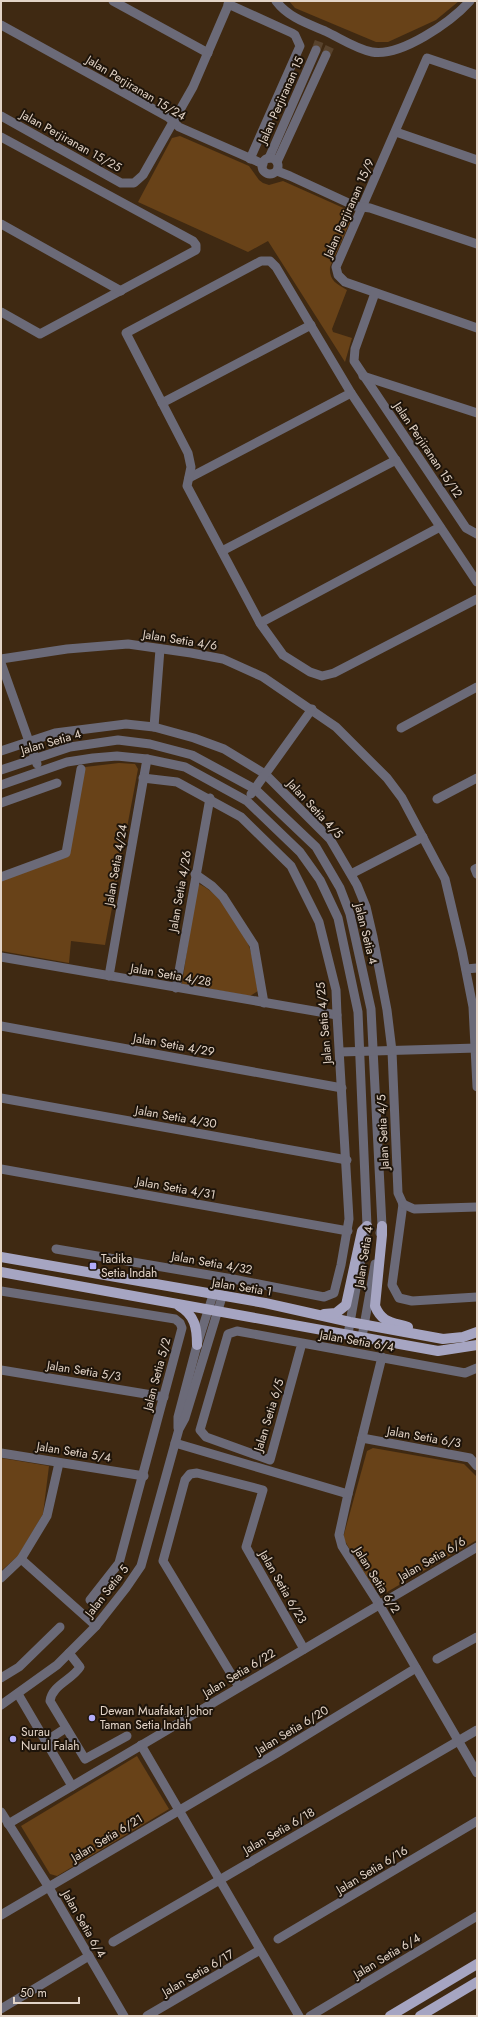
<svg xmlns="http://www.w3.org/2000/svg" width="478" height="2017" font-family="Jost,sans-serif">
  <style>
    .green { fill: #684218 }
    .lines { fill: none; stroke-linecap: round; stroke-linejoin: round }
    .minor-tunnel { stroke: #58432d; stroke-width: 9; stroke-dasharray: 9 4.5; stroke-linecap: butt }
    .minor { stroke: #6b6a78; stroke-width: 9 }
    .major { stroke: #a6a5c2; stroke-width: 10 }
    .poi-dot { fill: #b3acf9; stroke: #1e140a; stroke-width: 1.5 }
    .labels { text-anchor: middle; stroke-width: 4; stroke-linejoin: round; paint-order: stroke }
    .street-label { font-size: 12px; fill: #e3d4c7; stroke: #1e140a }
    .poi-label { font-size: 12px; fill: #e3d4c7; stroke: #1e140a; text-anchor: start }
  </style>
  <rect width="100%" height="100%" fill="#3f2912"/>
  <g class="green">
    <polygon points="289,1 459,1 436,20 388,42 376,42 295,8"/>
    <path d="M180 136 249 166 259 180 263 183 269 185 283 181 348 210 351 220 330 267C329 280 336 284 347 290L332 329 333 332 352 338 345 362 268 241 248 252 138 202 172 138Z"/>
    <polygon points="119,763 135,764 138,769 105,945 71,941 69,963 1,951 1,880 70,852 85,767"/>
    <path d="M197 883C220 892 242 926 250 949 254 962 255 978 258 991L250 996 182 984Z"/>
    <polygon points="373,1448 464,1464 477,1477 477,1540 387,1592 374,1588 343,1538 367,1451"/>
    <polygon points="1,1458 49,1466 43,1514 18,1556 1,1571"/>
    <polygon points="137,1756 169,1809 57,1876 50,1874 21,1826"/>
  </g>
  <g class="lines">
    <g class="minor-tunnel">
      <polyline points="316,50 320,39"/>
      <polyline points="326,55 331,44"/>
    </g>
    <g class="minor">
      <polyline points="113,1 208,53"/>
      <path d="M276 1C288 17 306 23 325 31 340 38 356 49 372 52 401 57 451 22 470 1"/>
      <polyline points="228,4 292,33 295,35 300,46 250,159"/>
      <polyline points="1,25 168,117 179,127 263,164"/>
      <polyline points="477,75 427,58 336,267 338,275 345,282 477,328"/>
      <polyline points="1,116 121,183 134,183 143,175 193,87 230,1"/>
      <polyline points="396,132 477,160"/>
      <polyline points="1,137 193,241 196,245 196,250 40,334 1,312"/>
      <polyline points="269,158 316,50"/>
      <circle cx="270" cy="166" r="8"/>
      <polyline points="277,162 326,55"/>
      <polyline points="277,171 290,176 355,206 370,208 477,244"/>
      <polyline points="1,224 121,291"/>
      <polyline points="375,293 355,349 354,361 466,528 477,534"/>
      <polyline points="363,376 477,413"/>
      <polyline points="162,403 311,325"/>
      <polyline points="189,478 351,393"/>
      <polyline points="222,551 396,460"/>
      <polyline points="477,582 351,393 276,267 270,261 261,261 126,333 188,453 191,467 187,486 260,623 283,655 310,672 322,676 334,673 477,599"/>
      <polyline points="260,623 440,527"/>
      <polyline points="1,659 67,649 128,644 191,653 223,659 263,677 336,727 387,778 402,798 445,879 462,951 473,1007 477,1087"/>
      <polyline points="1,663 37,764"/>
      <polyline points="154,727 160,649"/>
      <polyline points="401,728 477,687"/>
      <polyline points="1,751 55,733 126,724 154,727 194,738 224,749 265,774 330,839 357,885 366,907 373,937 387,1010 392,1051 398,1193 403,1204"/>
      <polyline points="1,770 70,747 118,740 150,744 192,755 255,789 316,847 340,888 350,914 371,1009 382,1226 380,1233"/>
      <polyline points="1,785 67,762 93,758 117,756 147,759 185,767 247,801 300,852 320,880 338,918 358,1012 367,1226 348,1334"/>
      <polyline points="251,794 312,709"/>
      <polyline points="437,799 477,778"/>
      <polyline points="1,803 57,783"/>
      <polyline points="477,868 475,869 477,874"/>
      <polyline points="195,874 212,886 223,897 254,945 264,1003"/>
      <polyline points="351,874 423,837"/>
      <polyline points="1,877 66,853 81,769"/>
      <polyline points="1,957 337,1015"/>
      <polyline points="466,969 477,968"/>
      <polyline points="109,976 147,759"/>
      <polyline points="176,988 210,798"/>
      <polyline points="1,1026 342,1088"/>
      <polyline points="340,1052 477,1048"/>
      <polyline points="1,1098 347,1160"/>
      <polyline points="1,1169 348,1231"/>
      <polyline points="403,1204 392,1285 399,1298 412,1301 477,1297"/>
      <polyline points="403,1204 414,1209 477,1207"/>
      <polyline points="56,1249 233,1279 324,1297 334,1293 341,1265 349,1219 337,1015 336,990 319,922 291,866 241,817 177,782 143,778"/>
      <polyline points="1,1291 175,1319 180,1323 182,1328 119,1563 90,1600"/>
      <polyline points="362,1337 375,1264"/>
      <polyline points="302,1343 270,1460 206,1437 200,1430 228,1334 237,1331 465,1373 477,1368"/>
      <polyline points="382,1357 348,1494 339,1535 342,1546 379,1604 477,1773"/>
      <polyline points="1,1370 164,1397"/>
      <polyline points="178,1428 178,1417 197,1345 213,1295"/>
      <polyline points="362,1438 470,1458 477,1466"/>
      <polyline points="175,1443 348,1494"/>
      <polyline points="1,1453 144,1476"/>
      <polyline points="21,1559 96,1626"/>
      <polyline points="1,1578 21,1559 47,1516 59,1463"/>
      <path d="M69 1653 80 1667C72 1680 52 1685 50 1701L85 1759 127 1736"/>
      <polyline points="437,1659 477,1637"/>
      <polyline points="1,1678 19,1667 60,1627"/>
      <polyline points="239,1687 163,1561 185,1480 190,1474 197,1473 263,1490 246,1547 304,1649"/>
      <polyline points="18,1694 72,1786"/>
      <polyline points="1,1705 57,1665 96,1626 126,1588 141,1566 179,1429 185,1418 222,1297"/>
      <polyline points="46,1741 66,1728"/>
      <polyline points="141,1745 299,2016"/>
      <polyline points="1,1812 48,1886 124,2016"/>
      <polyline points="8,1824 477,1547"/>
      <polyline points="1,1915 277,1753 416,1668"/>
      <polyline points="278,1939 477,1821"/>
      <polyline points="113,1942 477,1730"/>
      <polyline points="1,2009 89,1956"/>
      <polyline points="147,2016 260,1950"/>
      <polyline points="310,2016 477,1916"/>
    </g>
    <g class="major">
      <path d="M382 1226V1235L375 1306C382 1323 392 1322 408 1327"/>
      <polyline points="1,1257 265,1303 350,1322 443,1339 463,1337 477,1332"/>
      <polyline points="1,1272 438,1351 477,1345"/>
      <path d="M179 1306C195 1315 197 1328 197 1345"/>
      <polyline points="324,1314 336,1313 346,1305 362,1231 367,1226"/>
      <polyline points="390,2016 477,1964"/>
      <polyline points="420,2016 477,1982"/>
    </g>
  </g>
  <g class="poi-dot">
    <rect x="89" y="1262" width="8" height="8" rx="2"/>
    <circle cx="92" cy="1718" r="4"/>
    <circle cx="13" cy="1739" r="4"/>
  </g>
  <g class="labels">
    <g class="street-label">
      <text transform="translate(136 88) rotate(31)" y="4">Jalan Perjiranan 15/24</text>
      <text transform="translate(281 100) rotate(-66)" y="4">Jalan Perjiranan 15</text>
      <text transform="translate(71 141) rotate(29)" y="4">Jalan Perjiranan 15/25</text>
      <text transform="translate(349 208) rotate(-66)" y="4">Jalan Perjiranan 15/9</text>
      <text transform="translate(428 450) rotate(56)" y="4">Jalan Perjiranan 15/12</text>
      <text transform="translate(180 640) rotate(9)" y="4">Jalan Setia 4/6</text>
      <text transform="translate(51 742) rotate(-16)" y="4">Jalan Setia 4</text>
      <text transform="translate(315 809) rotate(47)" y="4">Jalan Setia 4/5</text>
      <text transform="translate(116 865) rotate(-80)" y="4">Jalan Setia 4/24</text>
      <text transform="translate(180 891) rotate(-80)" y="4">Jalan Setia 4/26</text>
      <text transform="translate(366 934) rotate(76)" y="4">Jalan Setia 4</text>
      <text transform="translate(171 975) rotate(10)" y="4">Jalan Setia 4/28</text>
      <text transform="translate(324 1023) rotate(-95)" y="4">Jalan Setia 4/25</text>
      <text transform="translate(174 1045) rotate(10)" y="4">Jalan Setia 4/29</text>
      <text transform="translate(176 1117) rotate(10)" y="4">Jalan Setia 4/30</text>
      <text transform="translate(383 1132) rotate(-93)" y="4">Jalan Setia 4/5</text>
      <text transform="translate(176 1188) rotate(10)" y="4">Jalan Setia 4/31</text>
      <text transform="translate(364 1257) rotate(-81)" y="4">Jalan Setia 4</text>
      <text transform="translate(212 1263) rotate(10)" y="4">Jalan Setia 4/32</text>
      <text transform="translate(242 1287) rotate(9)" y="4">Jalan Setia 1</text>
      <text transform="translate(357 1341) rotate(10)" y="4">Jalan Setia 6/4</text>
      <text transform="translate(84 1371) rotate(9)" y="4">Jalan Setia 5/3</text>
      <text transform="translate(157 1374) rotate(-75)" y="4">Jalan Setia 5/2</text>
      <text transform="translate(269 1415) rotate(-73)" y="4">Jalan Setia 6/5</text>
      <text transform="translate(424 1437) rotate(10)" y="4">Jalan Setia 6/3</text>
      <text transform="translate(74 1452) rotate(9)" y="4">Jalan Setia 5/4</text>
      <text transform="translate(432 1559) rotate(-30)" y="4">Jalan Setia 6/6</text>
      <text transform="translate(377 1580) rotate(58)" y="4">Jalan Setia 6/2</text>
      <text transform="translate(283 1587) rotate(60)" y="4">Jalan Setia 6/23</text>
      <text transform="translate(107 1591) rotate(-52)" y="4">Jalan Setia 5</text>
      <text transform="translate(239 1673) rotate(-31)" y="4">Jalan Setia 6/22</text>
      <text transform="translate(292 1730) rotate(-31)" y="4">Jalan Setia 6/20</text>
      <text transform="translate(279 1831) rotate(-30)" y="4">Jalan Setia 6/18</text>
      <text transform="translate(107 1838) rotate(-31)" y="4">Jalan Setia 6/21</text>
      <text transform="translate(372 1870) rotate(-31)" y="4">Jalan Setia 6/16</text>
      <text transform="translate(84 1924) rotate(60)" y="4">Jalan Setia 6/4</text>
      <text transform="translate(387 1956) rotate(-31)" y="4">Jalan Setia 6/4</text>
      <text transform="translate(198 1973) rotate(-30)" y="4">Jalan Setia 6/17</text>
    </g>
    <g class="poi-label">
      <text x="101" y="1263">Tadika<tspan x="101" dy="14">Setia Indah</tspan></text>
      <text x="100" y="1715">Dewan Muafakat Johor<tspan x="100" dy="14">Taman Setia Indah</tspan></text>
      <text x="21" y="1736">Surau<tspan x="21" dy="14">Nurul Falah</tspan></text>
    </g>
  </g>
  <rect width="478" height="2017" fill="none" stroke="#e3d4c7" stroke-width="4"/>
  <path d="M14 1997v6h65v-6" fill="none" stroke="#e3d4c7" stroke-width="2"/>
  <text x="20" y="1997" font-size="12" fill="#e3d4c7" stroke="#1e140a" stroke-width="3" paint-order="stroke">50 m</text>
</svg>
